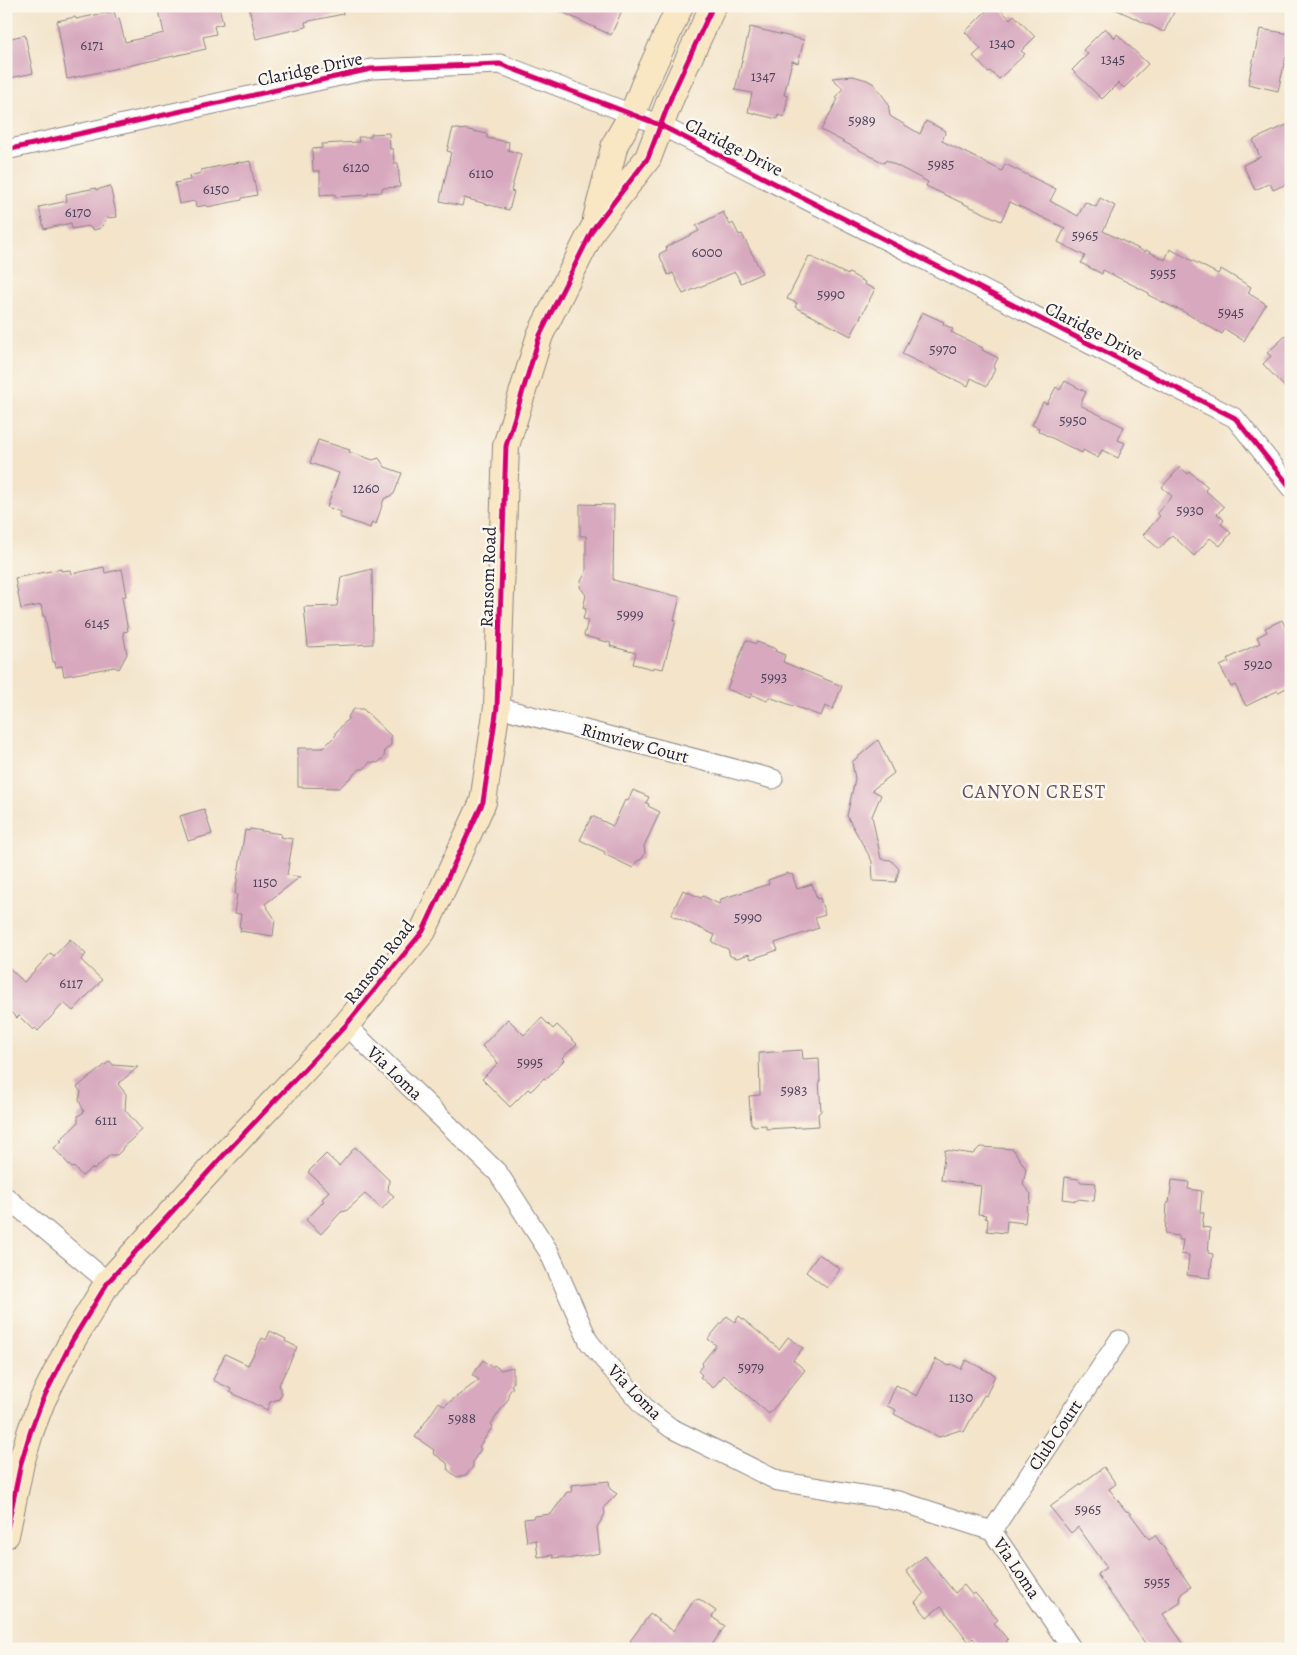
<svg xmlns="http://www.w3.org/2000/svg" width="1297" height="1655" font-family="Alegreya,serif">
  <style>
    .building { fill: #d7a8be }
    .lines { fill: none; stroke-linecap: round; stroke-linejoin: round }
    .street-casing { stroke: #8a8382; stroke-width: 21 }
    .secondary-casing { stroke: #8a8382; stroke-width: 28 }
    .street { stroke: #fff; stroke-width: 19 }
    .secondary { stroke: #f9e7c3; stroke-width: 26 }
    .cycleway-casing { stroke: #fbf7ec; stroke-width: 8 }
    .cycleway { stroke: #d6006c; stroke-width: 5 }
    .labels { text-anchor: middle; stroke-width: 5; stroke-linejoin: round; paint-order: stroke }
    .number-label { font-size: 15px; fill: #4f445c }
    .street-label { font-size: 18px; fill: #22223b; stroke: #fbf7ec }
    .neighbourhood-label { font-size: 19px; letter-spacing: 1px; fill: #615169; stroke: #fbf7ec }
  </style>
  <rect width="100%" height="100%" fill="#fbf7ec"/>
  <filter id="ink" filterUnits="userSpaceOnUse"><feTurbulence type="fractalNoise" baseFrequency=".02" numOctaves="2"/><feDisplacementMap in="SourceGraphic" scale="10" xChannelSelector="R" yChannelSelector="G"/><feConvolveMatrix kernelMatrix="1 2 1 2 8 2 1 2 1" color-interpolation-filters="sRGB"/></filter>
  <filter id="wash" filterUnits="userSpaceOnUse"><feTurbulence type="fractalNoise" baseFrequency=".0096" numOctaves="4" result="noise"/><feDisplacementMap in="SourceGraphic" scale="20" xChannelSelector="R" yChannelSelector="G"/><feGaussianBlur stdDeviation="1.12" result="paint"/><feColorMatrix in="noise" values="0 0 0 0 0 0 0 0 0 0 0 0 0 0 0 0 0 1.4 0 .05"/><feComposite in="paint" operator="in"/></filter>
  <g filter="url(#wash)">
    <rect width="100%" height="100%" fill="#f3e4ca"/>
    <g id="blocks">
      <g class="building">
        <polygon points="158,6 219,6 223,24 214,26 216,34 203,37 206,49 67,79 57,21 75,17 76,19 114,11 116,19 119,18 125,42 164,33"/>
        <polygon points="260,6 342,6 343,14 305,22 306,27 256,39 249,8"/>
        <polygon points="549,6 624,6 611,35"/>
        <polygon points="991,6 997,6 1010,19 1014,15 1035,37 1021,51 1025,54 999,79 990,71 988,72 973,56 981,49 965,32"/>
        <polygon points="1109,6 1177,6 1164,32"/>
        <polygon points="750,27 804,40 798,63 792,61 784,95 788,96 784,117 778,115 777,119 748,112 752,93 735,90"/>
        <polygon points="1105,28 1115,38 1117,34 1148,64 1124,88 1118,83 1102,99 1072,70 1088,54 1083,50"/>
        <polygon points="1260,29 1291,34 1291,58 1286,57 1278,91 1248,84"/>
        <polygon points="25,35 33,73 6,79 6,39"/>
        <polygon points="853,76 867,80 874,84 888,103 890,116 920,134 926,121 946,131 942,141 1002,171 1005,164 1056,189 1050,201 1078,216 1085,202 1096,207 1100,198 1115,206 1103,231 1145,252 1146,250 1165,260 1170,249 1218,274 1221,269 1251,287 1248,293 1266,304 1244,341 1225,329 1222,334 1177,308 1177,309 1148,295 1149,293 1103,270 1102,274 1081,263 1085,256 1058,242 1065,228 1010,202 1001,221 926,186 928,182 886,160 884,163 821,130 838,99 836,98 843,88 832,78"/>
        <polygon points="1291,123 1291,182 1273,190 1270,183 1255,190 1243,165 1260,157 1253,140"/>
        <polygon points="453,128 463,130 464,129 487,134 487,138 509,142 508,150 521,154 511,191 514,192 509,210 464,198 462,206 440,201 451,152 447,151"/>
        <polygon points="389,133 390,149 393,149 394,163 398,163 400,187 382,188 382,192 368,193 368,195 335,197 335,194 320,195 320,171 313,171 312,149 322,148 322,144 359,142 358,137 371,137 371,134"/>
        <polygon points="250,161 257,195 242,198 242,200 207,207 207,205 196,207 195,201 179,204 175,183 190,180 189,176 201,173 201,170 240,162 241,163"/>
        <polygon points="110,186 117,217 107,218 101,228 94,230 88,226 72,229 71,223 44,229 39,207 67,201 66,194 96,188 96,190"/>
        <polygon points="723,212 730,225 733,223 739,235 742,234 762,273 741,283 735,272 683,294 673,273 668,275 659,254 667,250 666,247 699,231 696,226"/>
        <polygon points="809,256 848,275 849,273 865,282 864,284 875,289 851,336 795,307 797,303 787,299"/>
        <polygon points="922,312 944,322 943,324 953,329 951,332 983,348 982,350 998,358 993,368 995,369 987,386 971,378 968,386 902,354"/>
        <polygon points="1291,331 1291,394 1263,364 1271,356 1267,353"/>
        <polygon points="1065,381 1086,392 1080,405 1124,427 1118,440 1125,443 1118,458 1102,450 1098,458 1083,450 1082,453 1038,431 1039,428 1032,425 1043,402 1047,404 1056,387 1060,390"/>
        <polygon points="318,440 350,450 349,452 373,460 379,458 385,467 402,473 394,494 384,499 376,524 372,522 370,528 339,517 341,512 327,507 339,473 310,463"/>
        <polygon points="1180,467 1188,474 1190,472 1208,487 1205,490 1224,507 1217,514 1224,520 1221,524 1231,533 1220,546 1210,538 1194,556 1172,535 1159,549 1143,535 1160,516 1157,513 1172,496 1162,487"/>
        <polygon points="580,504 614,505 613,580 680,597 674,620 676,620 663,669 653,667 653,669 633,664 636,653 610,646 611,643 584,636 588,620 583,619 586,609 583,608 586,595 580,587 581,581 586,572 586,536 580,536"/>
        <polygon points="104,567 105,573 122,569 126,590 125,590 126,596 122,597 128,631 123,632 127,654 119,669 114,667 64,676 62,666 56,667 55,662 53,662 45,616 43,616 41,605 21,609 15,578 61,569 61,571 70,570 71,574"/>
        <polygon points="372,569 373,644 308,647 304,607 337,606 341,577"/>
        <polygon points="1282,620 1291,638 1291,684 1286,688 1279,692 1277,691 1246,706 1235,685 1231,687 1220,666 1229,662 1227,659 1260,643 1257,637 1267,632 1265,628"/>
        <polygon points="746,640 756,644 757,642 776,649 775,651 785,655 783,662 842,686 833,709 825,706 821,716 769,697 767,701 751,694 750,698 727,689"/>
        <polygon points="354,709 363,709 391,736 391,745 385,750 384,757 378,763 370,762 364,769 360,769 339,788 298,787 298,748 323,748 336,735 336,732 348,719 349,715"/>
        <polygon points="878,740 894,773 872,790 881,795 872,816 881,859 891,860 899,869 896,882 873,881 872,861 847,816 855,779 852,762"/>
        <polygon points="633,790 649,797 646,803 649,804 648,806 660,812 644,846 645,853 642,859 637,861 633,868 604,854 605,852 580,840 592,816 613,826 625,800 628,801"/>
        <polygon points="204,809 212,834 188,841 180,816"/>
        <polygon points="250,829 281,834 280,837 293,839 287,875 300,877 265,904 275,919 273,936 240,931 241,927 239,927 241,914 234,913 237,894 235,894 245,830 249,831"/>
        <polygon points="788,873 789,875 792,874 797,889 812,884 817,899 820,898 825,915 815,918 819,928 775,943 778,950 751,959 749,954 737,958 730,956 728,949 712,942 715,935 671,915 683,890 701,898 703,896 719,904 721,899 769,884 768,880"/>
        <polygon points="70,939 86,954 81,960 102,980 73,1011 64,1003 38,1031 35,1028 33,1030 19,1016 17,1018 6,1008 6,965 24,982 51,953 54,956"/>
        <polygon points="542,1018 553,1029 557,1025 577,1044 562,1058 564,1060 546,1079 544,1078 531,1091 528,1089 510,1107 482,1079 498,1063 482,1046 508,1019 524,1035"/>
        <polygon points="802,1050 803,1059 819,1058 820,1081 819,1081 821,1111 818,1114 819,1126 766,1129 766,1125 753,1126 753,1124 751,1124 749,1096 760,1095 759,1053"/>
        <polygon points="110,1061 113,1065 138,1067 118,1084 126,1094 125,1110 142,1130 123,1147 122,1150 117,1155 110,1155 94,1170 92,1168 82,1176 74,1167 72,1168 54,1148 62,1141 60,1140 78,1123 78,1116 84,1112 79,1100 81,1092 77,1087"/>
        <polygon points="355,1147 389,1180 388,1191 394,1196 382,1209 365,1194 346,1211 341,1212 321,1234 306,1220 324,1201 322,1199 329,1191 308,1172 326,1154 339,1166"/>
        <polygon points="980,1147 1013,1149 1026,1169 1023,1185 1031,1194 1030,1203 1027,1206 1025,1223 1007,1221 1006,1233 987,1231 988,1219 985,1218 986,1215 978,1214 981,1186 972,1185 972,1184 941,1180 945,1150 973,1154"/>
        <polygon points="1065,1177 1078,1179 1081,1182 1096,1183 1094,1201 1079,1199 1076,1201 1063,1199"/>
        <polygon points="1172,1180 1189,1182 1188,1189 1202,1191 1200,1212 1204,1213 1202,1227 1210,1228 1208,1253 1213,1254 1210,1278 1187,1275 1189,1255 1181,1254 1183,1240 1179,1240 1179,1236 1165,1234 1167,1203 1169,1203"/>
        <polygon points="819,1254 840,1269 827,1288 806,1272"/>
        <polygon points="727,1316 735,1322 739,1316 779,1349 788,1337 803,1348 793,1360 805,1370 769,1414 724,1375 713,1388 700,1377 702,1375 698,1371 703,1365 702,1363 716,1345 708,1339"/>
        <polygon points="270,1331 286,1339 285,1341 297,1347 279,1385 282,1393 279,1399 270,1402 267,1410 230,1392 231,1389 213,1380 225,1354 248,1365 262,1338 266,1340"/>
        <polygon points="936,1359 949,1366 951,1364 961,1369 966,1360 995,1375 986,1396 984,1395 964,1432 960,1430 939,1437 894,1414 896,1410 887,1406 896,1385 917,1396"/>
        <polygon points="483,1360 492,1367 494,1365 501,1370 513,1367 513,1383 511,1386 513,1387 508,1394 509,1398 491,1424 493,1426 479,1447 481,1449 473,1461 473,1467 466,1475 457,1477 448,1470 447,1463 433,1453 434,1450 415,1437 439,1402 444,1406 479,1380 472,1375"/>
        <polygon points="1104,1467 1116,1484 1109,1489 1126,1511 1129,1512 1149,1539 1155,1535 1191,1587 1181,1594 1180,1603 1163,1614 1187,1649 1149,1649 1097,1574 1107,1567 1078,1527 1071,1533 1050,1507"/>
        <polygon points="609,1481 610,1489 617,1494 604,1507 605,1514 597,1527 600,1553 567,1559 564,1557 553,1558 553,1555 538,1557 536,1540 527,1542 524,1519 533,1518 534,1516 551,1514 567,1492 572,1492 571,1485"/>
        <polygon points="925,1556 955,1593 964,1585 972,1595 975,1593 998,1620 994,1623 1008,1640 1006,1641 1012,1649 981,1649 973,1638 969,1642 941,1606 927,1617 915,1602 924,1594 906,1571"/>
        <polygon points="695,1599 697,1600 699,1599 716,1611 712,1617 725,1626 709,1649 641,1649 630,1641 650,1614 673,1631"/>
      </g>
    </g>
  </g>
  <g filter="url(#ink)">
    <use href="#blocks" fill-opacity="0" stroke="#8a8382" stroke-width="1"/>
    <g class="lines">
      <g class="street-casing">
        <g id="street">
          <polyline points="6,150 371,69 500,64 660,125 1235,418 1291,488"/>
          <polyline points="497,707 773,779"/>
          <polyline points="346,1025 498,1173 549,1252 589,1342 646,1409 671,1428 778,1481 899,1501 992,1531 1072,1649"/>
          <polyline points="6,1197 108,1282"/>
          <polyline points="992,1531 1119,1340"/>
        </g>
      </g>
      <g class="secondary-casing">
        <g id="secondary">
          <polyline points="596,219 615,144 633,113 644,85 680,6"/>
          <polyline points="6,1535 21,1463 31,1430 42,1401 72,1341 108,1282 221,1158 346,1025 423,931 483,802 497,707 506,446 540,335 593,229 648,158 672,95 713,6"/>
        </g>
      </g>
      <use href="#street" class="street"/>
      <use href="#secondary" class="secondary"/>
      <g class="cycleway-casing">
        <g id="cycleway">
          <polyline points="6,150 371,69 500,64 660,125 1235,418 1291,488"/>
          <polyline points="6,1535 21,1463 31,1430 42,1401 72,1341 108,1282 221,1158 346,1025 423,931 483,802 497,707 506,446 540,335 593,229 648,158 672,95 713,6"/>
        </g>
      </g>
      <use href="#cycleway" class="cycleway"/>
    </g>
  </g>
  <g class="labels">
    <g class="number-label">
      <text x="1002" y="48">1340</text>
      <text x="92" y="50">6171</text>
      <text x="1113" y="64">1345</text>
      <text x="763" y="81">1347</text>
      <text x="862" y="125">5989</text>
      <text x="941" y="169">5985</text>
      <text x="356" y="172">6120</text>
      <text x="481" y="178">6110</text>
      <text x="216" y="194">6150</text>
      <text x="78" y="217">6170</text>
      <text x="1085" y="240">5965</text>
      <text x="707" y="257">6000</text>
      <text x="1163" y="278">5955</text>
      <text x="831" y="299">5990</text>
      <text x="1231" y="317">5945</text>
      <text x="943" y="354">5970</text>
      <text x="1073" y="425">5950</text>
      <text x="366" y="493">1260</text>
      <text x="1190" y="515">5930</text>
      <text x="630" y="619">5999</text>
      <text x="97" y="628">6145</text>
      <text x="1258" y="669">5920</text>
      <text x="774" y="682">5993</text>
      <text x="265" y="887">1150</text>
      <text x="748" y="922">5990</text>
      <text x="71" y="988">6117</text>
      <text x="530" y="1067">5995</text>
      <text x="794" y="1095">5983</text>
      <text x="106" y="1125">6111</text>
      <text x="751" y="1372">5979</text>
      <text x="961" y="1402">1130</text>
      <text x="462" y="1423">5988</text>
      <text x="1088" y="1514">5965</text>
      <text x="1157" y="1587">5955</text>
    </g>
    <g class="street-label">
      <text transform="translate(310 69) rotate(-12)" y="6">Claridge Drive</text>
      <text transform="translate(734 147) rotate(27)" y="6">Claridge Drive</text>
      <text transform="translate(1094 331) rotate(27)" y="6">Claridge Drive</text>
      <text transform="translate(488 577) rotate(-88)" y="6">Ransom Road</text>
      <text transform="translate(635 743) rotate(15)" y="6">Rimview Court</text>
      <text transform="translate(379 962) rotate(-52)" y="6">Ransom Road</text>
      <text transform="translate(395 1073) rotate(44)" y="6">Via Loma</text>
      <text transform="translate(635 1392) rotate(46)" y="6">Via Loma</text>
      <text transform="translate(1055 1435) rotate(-56)" y="6">Club Court</text>
      <text transform="translate(1017 1568) rotate(56)" y="6">Via Loma</text>
    </g>
    <g class="neighbourhood-label">
      <text x="1034" y="798">CANYON CREST</text>
    </g>
  </g>
  <rect width="1297" height="1655" fill="none" stroke="#fbf7ec" stroke-width="25"/>
</svg>
